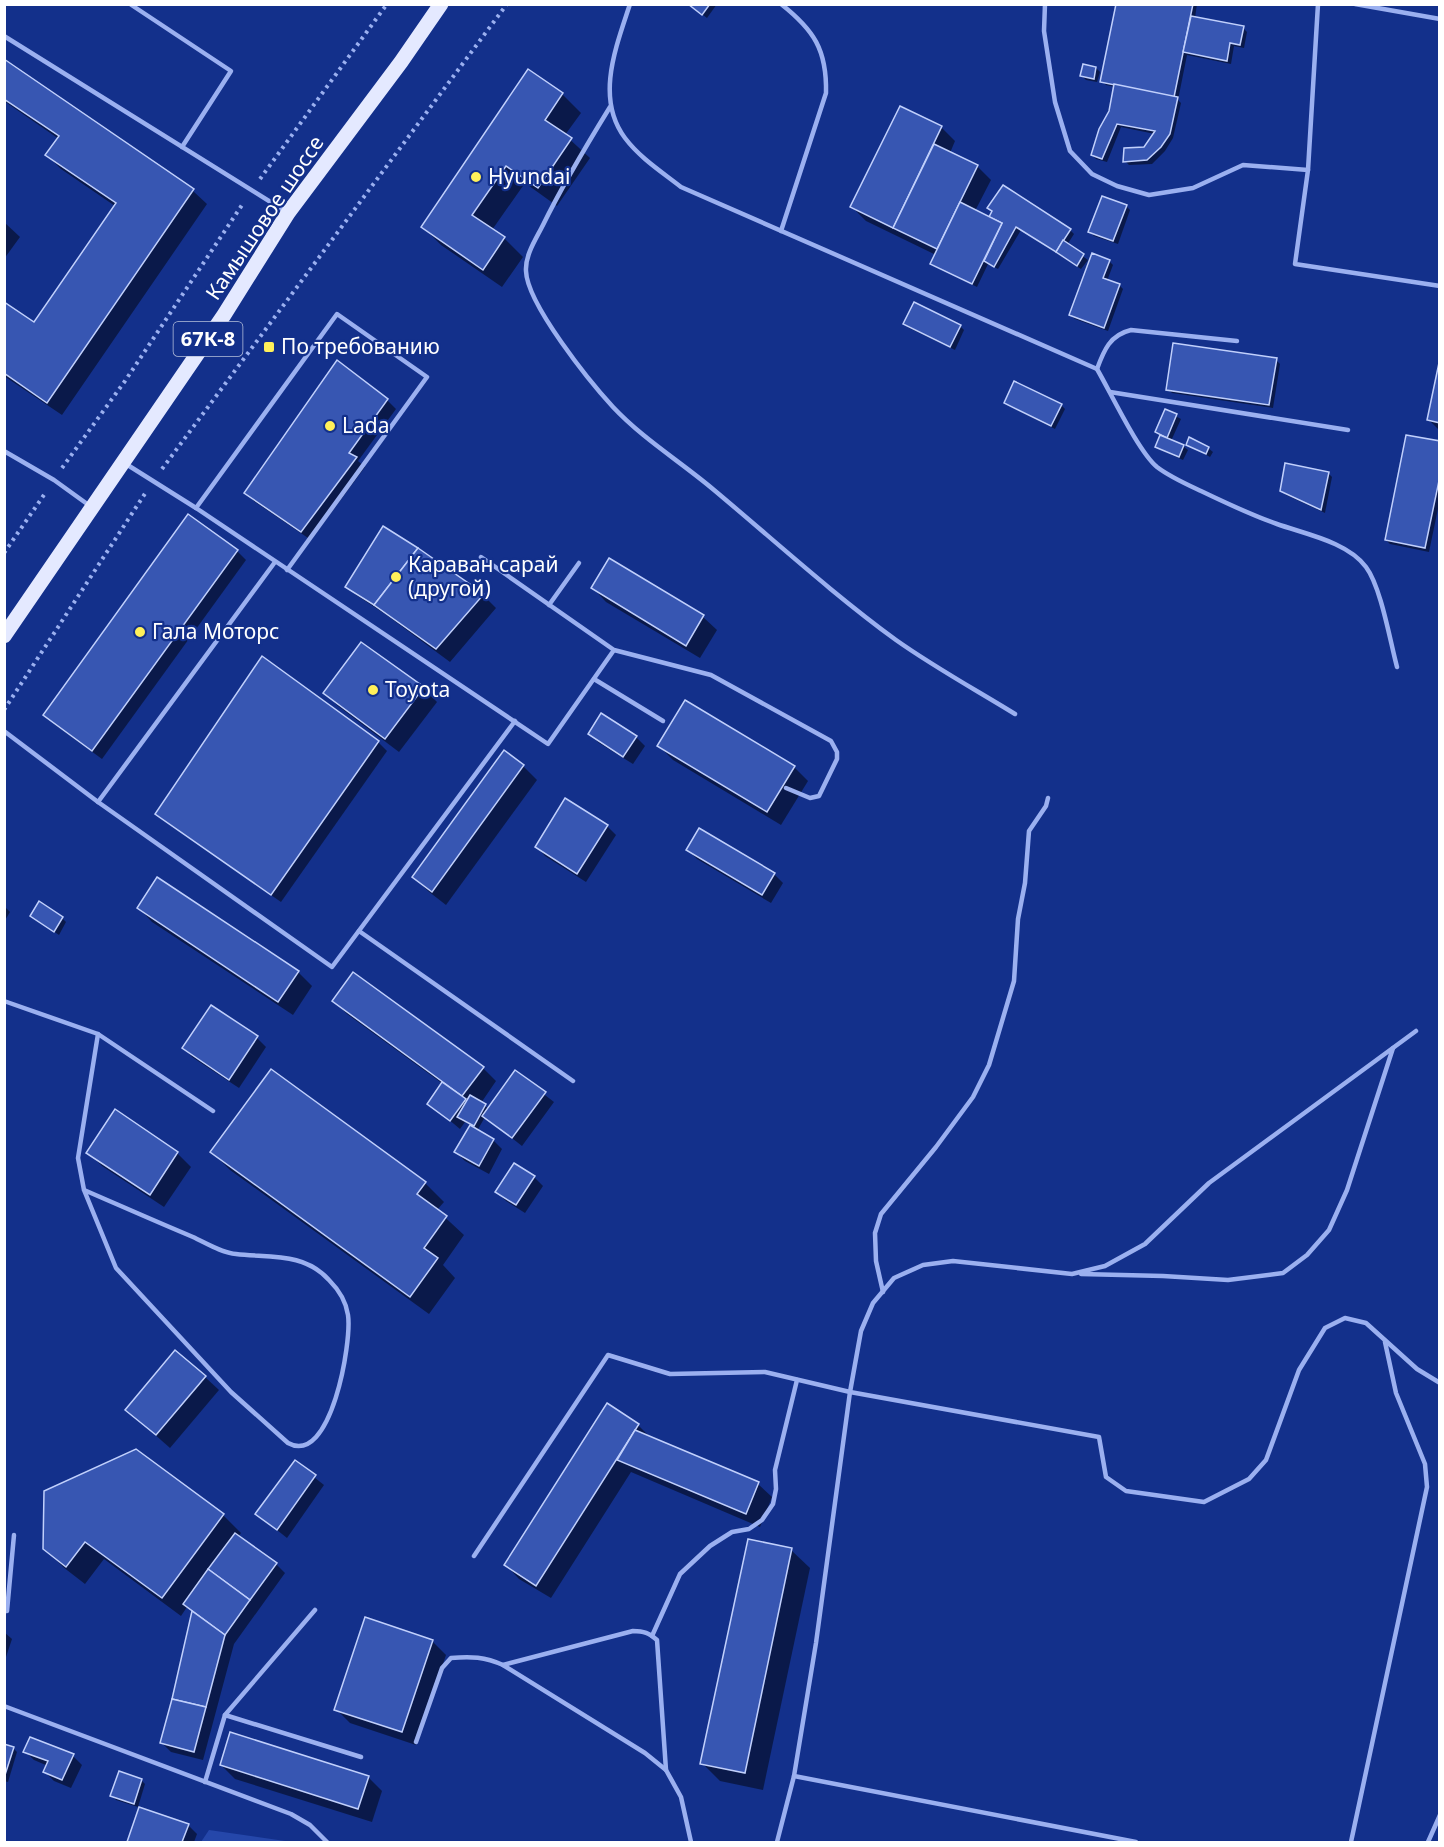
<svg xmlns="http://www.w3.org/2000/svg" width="1444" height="1847" font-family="'Noto Sans',sans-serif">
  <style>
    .green { fill: #2547aa }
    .shadow { fill: #0007 }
    .building { fill: #3756b2; stroke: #c1d0fc; stroke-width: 1.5 }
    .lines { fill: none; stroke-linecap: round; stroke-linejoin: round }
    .path { stroke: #9bb0f0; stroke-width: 4; stroke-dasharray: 3 4.5; stroke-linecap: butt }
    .service { stroke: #9bb0f0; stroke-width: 4.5 }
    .primary { stroke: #e4e9ff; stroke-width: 15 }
    .poi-dot { fill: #fff05a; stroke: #13308b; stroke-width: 2 }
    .labels { text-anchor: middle; stroke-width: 4.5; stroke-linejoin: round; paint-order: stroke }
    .shield { fill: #13308b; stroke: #b8c1dc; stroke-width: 1.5 }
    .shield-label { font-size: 20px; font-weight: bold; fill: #fff }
    .poi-label { font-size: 21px; fill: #fff; stroke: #13308b; text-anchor: start }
    .street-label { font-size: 21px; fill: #fff; stroke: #13308b }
  </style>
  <rect width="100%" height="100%" fill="#13308b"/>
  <polygon class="green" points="209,1830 292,1842 201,1842"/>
  <g class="shadow">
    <polygon points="689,4 717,4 707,18"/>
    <polygon points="1118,4 1197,4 1195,18 1243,28 1247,32 1244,48 1234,46 1231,64 1187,55 1178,100 1181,103 1173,138 1165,151 1152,164 1129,165 1125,161 1145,148 1155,134 1121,127 1107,162 1096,159 1092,155 1110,111 1115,87 1106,85 1102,81"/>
    <polygon points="4,61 193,191 207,204 62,415 4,376 4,304 34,324 115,206 61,169 47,155 59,139 4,101"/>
    <polygon points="1096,68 1100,72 1097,82 1086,80 1082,76"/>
    <polygon points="529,71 562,94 581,113 565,135 590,158 557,206 525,183 492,230 504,238 523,257 502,287 441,245 423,227"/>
    <polygon points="901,108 942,128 955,141 950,153 977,166 991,180 975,211 990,219 1070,230 1074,234 1067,245 1088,260 1081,269 1021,230 998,269 988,264 977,287 936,267 932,263 936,255 866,221 852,207"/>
    <polygon points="1126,206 1130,210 1118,244 1094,236 1090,232"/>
    <polygon points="4,222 20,237 4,259"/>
    <polygon points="1109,261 1113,265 1107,281 1119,285 1123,289 1108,331 1075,319 1070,315"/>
    <polygon points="905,324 960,326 964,330 955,350 909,328"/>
    <polygon points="1276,360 1280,364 1273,408 1172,393 1168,389"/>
    <polygon points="1440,366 1440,431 1429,420"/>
    <polygon points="387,400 396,409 358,461 365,467 311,540 255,502 246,493"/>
    <polygon points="1005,402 1061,405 1065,409 1055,429 1009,406"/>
    <polygon points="1166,411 1181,419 1171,441 1183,446 1188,450 1183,460 1161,450 1156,446 1161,436 1157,432"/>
    <polygon points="1440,443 1440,499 1429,552 1390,544 1386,540"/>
    <polygon points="1187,444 1208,448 1213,452 1210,457"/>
    <polygon points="1328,473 1332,477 1325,513 1286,495 1281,490"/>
    <polygon points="237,551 246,560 102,759 54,724 45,715"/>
    <polygon points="347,586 483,595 496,608 450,662 385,614 356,595"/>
    <polygon points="593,588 703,617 717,630 700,658 606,602"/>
    <polygon points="423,688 437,702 399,752 338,706 325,693"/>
    <polygon points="590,734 636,737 645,746 633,764 599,743"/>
    <polygon points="378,742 387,751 281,902 166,822 157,814"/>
    <polygon points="659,746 794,767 808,781 781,825 673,760"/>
    <polygon points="504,753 523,766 537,780 446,905 428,891 414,877"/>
    <polygon points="607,826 616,835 586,882 545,856 537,847"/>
    <polygon points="688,850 774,874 783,883 771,903 697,859"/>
    <polygon points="4,906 10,912 4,922"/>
    <polygon points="139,908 298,972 312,986 293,1015 152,922"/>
    <polygon points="31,916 62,918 66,922 59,935"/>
    <polygon points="334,1001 483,1068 496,1081 481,1103 489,1109 515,1072 554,1102 522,1146 485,1117 477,1131 493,1140 502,1149 489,1174 465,1161 456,1152 471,1125 465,1122 460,1129 429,1103 443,1084 347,1014"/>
    <polygon points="211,1007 257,1038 266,1047 239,1088 192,1057 184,1048"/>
    <polygon points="271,1071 425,1183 444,1202 437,1210 464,1235 443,1265 455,1278 429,1314 230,1170 212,1152"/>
    <polygon points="115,1111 177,1153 191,1167 164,1207 102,1166 88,1152"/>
    <polygon points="534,1177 543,1186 525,1213 506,1201 497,1192"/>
    <polygon points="205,1377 219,1390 170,1448 127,1410"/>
    <polygon points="607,1406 638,1425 652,1439 758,1484 772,1497 760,1527 631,1472 551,1598 519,1579 506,1565"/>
    <polygon points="295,1462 324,1485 287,1538 257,1514"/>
    <polygon points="223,1515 241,1533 238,1537 276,1564 285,1573 234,1644 203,1760 171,1752 162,1743 193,1612 187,1607 181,1616 104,1559 85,1584 63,1567 45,1548"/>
    <polygon points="791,1550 810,1568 763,1790 720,1781 702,1763"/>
    <polygon points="4,1632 12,1639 4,1663"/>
    <polygon points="432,1641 446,1655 416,1745 350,1723 336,1709"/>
    <polygon points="30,1738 73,1756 82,1765 71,1788 54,1781 45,1772 48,1766 34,1760 25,1751"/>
    <polygon points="4,1746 13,1748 17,1752 8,1782 4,1781"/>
    <polygon points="221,1765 368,1777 382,1791 372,1822 235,1779"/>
    <polygon points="141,1780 145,1784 138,1807 116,1800 112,1796"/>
    <polygon points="140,1809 188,1825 197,1834 194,1842 129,1842"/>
  </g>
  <g class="building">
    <polygon points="688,4 710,4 702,15"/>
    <polygon points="1116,4 1193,4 1174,97 1100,82"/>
    <polygon points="1191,16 1244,26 1240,45 1230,43 1227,61 1183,52"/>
    <polygon points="4,59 194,189 47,403 4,373 4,302 34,322 116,203 45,155 59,136 4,99"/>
    <polygon points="1083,64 1096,67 1094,79 1080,76"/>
    <polygon points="528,69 563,93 545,120 572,138 538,188 506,166 472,215 505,237 483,270 421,227"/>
    <polygon points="1114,84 1178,97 1170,134 1161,147 1147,160 1123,162 1124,148 1144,147 1155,131 1117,124 1102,159 1091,155 1099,129 1109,111"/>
    <polygon points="900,106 942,126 893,228 850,207"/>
    <polygon points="934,144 978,165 937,249 893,228"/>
    <polygon points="1003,185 1071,229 1056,252 1016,227 994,267 984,261 1002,223 989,217 992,211 987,208"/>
    <polygon points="1102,196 1127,205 1113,241 1088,232"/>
    <polygon points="960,202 1002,223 972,284 930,264"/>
    <polygon points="1063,240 1084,254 1077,266 1056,252"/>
    <polygon points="1092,253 1110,260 1103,278 1120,284 1104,328 1069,315"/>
    <polygon points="914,302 961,325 950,347 903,324"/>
    <polygon points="1173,343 1277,358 1269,405 1166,390"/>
    <polygon points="1440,358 1440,423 1427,420"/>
    <polygon points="337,360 388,399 349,453 357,457 301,532 244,493"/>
    <polygon points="1014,381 1062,404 1051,426 1004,403"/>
    <polygon points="1165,409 1177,414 1167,438 1155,432"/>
    <polygon points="1160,435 1184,445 1179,457 1155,447"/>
    <polygon points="1406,435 1440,441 1440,476 1425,548 1385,540"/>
    <polygon points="1189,437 1209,447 1206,454 1186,445"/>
    <polygon points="1285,463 1329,472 1321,510 1280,491"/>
    <polygon points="188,514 238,550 92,751 43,715"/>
    <polygon points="383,526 418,548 374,605 345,587"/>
    <polygon points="418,548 484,594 436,649 374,605"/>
    <polygon points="609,558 704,615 686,646 591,588"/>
    <polygon points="361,642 424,687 385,739 323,693"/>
    <polygon points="262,656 379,741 271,895 155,814"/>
    <polygon points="685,700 795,766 767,812 657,746"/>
    <polygon points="601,713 637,736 623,757 588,734"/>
    <polygon points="504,750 524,765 432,892 412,877"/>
    <polygon points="565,798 608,825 577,874 535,847"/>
    <polygon points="699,828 775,873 762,895 686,850"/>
    <polygon points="157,877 299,971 278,1002 137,908"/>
    <polygon points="39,901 63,917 54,932 30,916"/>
    <polygon points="353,972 484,1067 462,1096 332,1001"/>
    <polygon points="211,1005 258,1036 229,1080 182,1048"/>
    <polygon points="271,1069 426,1182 417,1194 447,1216 424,1248 438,1258 410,1297 210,1152"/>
    <polygon points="515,1070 546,1092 512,1138 482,1116"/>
    <polygon points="442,1082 466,1099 450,1121 427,1104"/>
    <polygon points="470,1095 486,1104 474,1126 457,1117"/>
    <polygon points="115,1109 178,1152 150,1195 86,1153"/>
    <polygon points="470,1125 494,1139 479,1166 454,1152"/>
    <polygon points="514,1163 535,1176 516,1205 495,1192"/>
    <polygon points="175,1350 206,1376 156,1435 125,1410"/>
    <polygon points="607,1403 639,1424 536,1586 504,1565"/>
    <polygon points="635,1430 759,1482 746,1514 617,1460"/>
    <polygon points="136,1449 224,1514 162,1598 85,1542 66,1567 43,1549 44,1491"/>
    <polygon points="295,1460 316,1475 277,1530 255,1514"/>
    <polygon points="235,1533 277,1563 250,1600 208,1569"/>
    <polygon points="748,1539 792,1548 745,1773 700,1764"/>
    <polygon points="208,1569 250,1600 225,1635 183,1604"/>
    <polygon points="192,1611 225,1635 206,1707 172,1699"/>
    <polygon points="365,1617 433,1640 402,1732 334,1710"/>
    <polygon points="172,1699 206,1707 194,1752 160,1743"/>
    <polygon points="230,1732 369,1776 358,1809 220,1765"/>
    <polygon points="30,1737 74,1754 62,1780 43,1772 48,1761 23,1752"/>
    <polygon points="4,1744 14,1747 4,1778"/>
    <polygon points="119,1771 142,1779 134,1804 110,1796"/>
    <polygon points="139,1807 189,1824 182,1842 127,1842"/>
  </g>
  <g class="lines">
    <g class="path">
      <polyline points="260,179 387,4"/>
      <polyline points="62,468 125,381 244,202"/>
      <polyline points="162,469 507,4"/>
      <polyline points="4,553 46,492"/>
      <polyline points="4,710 146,492"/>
    </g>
    <g class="service">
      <polyline points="130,4 231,71 182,147"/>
      <path d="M630 4C616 47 595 98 625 138 640 158 662 172 681 187L1097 369C1111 393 1138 451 1157 467 1170 477 1186 484 1201 491 1226 503 1251 515 1277 524 1305 534 1348 542 1366 567 1381 587 1390 641 1397 667"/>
      <path d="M781 4C814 30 827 50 826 93L781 231"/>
      <polyline points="1045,4 1044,31 1055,102 1070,151 1092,174 1117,186 1149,195 1193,188 1243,165 1308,170"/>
      <polyline points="1318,4 1308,170 1295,264 1440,286"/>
      <polyline points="1355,4 1440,19"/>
      <polyline points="4,36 285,211"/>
      <path d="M610 107C586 146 563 184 543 225 536 239 525 255 526 271 527 304 590 382 613 407 643 439 681 462 714 490 775 541 833 594 896 640 934 667 976 690 1015 714"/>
      <polyline points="557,175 564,181"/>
      <path d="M1097 369C1104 350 1110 335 1131 330L1237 341"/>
      <polyline points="1110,392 1348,430"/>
      <polyline points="4,451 54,480 90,506"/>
      <polyline points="126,464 196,508 548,744 614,650"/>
      <polyline points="196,508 337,314 427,377 287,570"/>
      <polyline points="481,557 614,650 711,675 831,741 837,752 837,759 819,796 810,798 786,788"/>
      <polyline points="549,605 579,563"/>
      <polyline points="594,679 663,721"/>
      <polyline points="4,731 98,802 332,967 515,721"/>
      <polyline points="98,802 275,562"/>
      <polyline points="359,931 573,1081"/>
      <polyline points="4,1001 98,1034 213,1111"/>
      <path d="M84 1190C121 1206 157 1222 193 1237 206 1243 222 1253 236 1254 269 1258 304 1252 329 1280 339 1290 346 1301 348 1315 352 1342 331 1467 288 1443L231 1392 116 1268 84 1190 78 1158 98 1034"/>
      <polyline points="1081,1274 1163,1276 1228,1280 1283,1273 1307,1255 1329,1230 1347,1190 1393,1048"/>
      <polyline points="883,1292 876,1261 875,1233 881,1214 936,1147 973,1097 989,1065 1014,981 1018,919 1025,883 1029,831 1046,806 1048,798"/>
      <polyline points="474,1556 608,1355 670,1374 765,1372 850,1392 1099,1437 1106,1477 1126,1491 1204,1502 1249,1479 1266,1460 1299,1370 1325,1328 1345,1318 1366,1323 1417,1369 1440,1383"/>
      <polyline points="4,1611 7,1611 14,1535"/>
      <polyline points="652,1636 680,1574 710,1546 732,1532 749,1529 762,1520 773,1504 776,1489 775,1470 797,1380"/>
      <path d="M503 1665 633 1631C644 1631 649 1633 657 1640L666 1770"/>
      <polyline points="4,1706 291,1814 310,1825 327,1842"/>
      <polyline points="225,1715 315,1610"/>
      <path d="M416 1742 442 1668 451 1658C471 1656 485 1657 503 1665L645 1753 666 1770 681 1797 691 1842"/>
      <polyline points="794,1776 1136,1842"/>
      <polyline points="205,1782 225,1715 361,1757"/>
      <polyline points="777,1842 794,1776 816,1643 850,1392 861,1331 873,1303 894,1278 923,1265 953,1261 1072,1274 1105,1266 1145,1244 1209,1183 1416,1031"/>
      <polyline points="1351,1842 1427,1487 1425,1464 1396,1393 1385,1342"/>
      <polyline points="1428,1842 1440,1815"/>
    </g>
    <polyline class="primary" points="4,636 224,315 288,213 401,62 441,4"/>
  </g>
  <g class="poi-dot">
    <circle cx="476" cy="177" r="6"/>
    <rect x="263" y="341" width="12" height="12" rx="3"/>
    <circle cx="330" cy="426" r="6"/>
    <circle cx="396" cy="577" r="6"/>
    <circle cx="140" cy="632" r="6"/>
    <circle cx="373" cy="690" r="6"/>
  </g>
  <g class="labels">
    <rect class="shield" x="173.5" y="322" width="69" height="34" rx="4.5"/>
    <g class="shield-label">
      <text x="208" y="346">67К-8</text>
    </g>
    <g class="poi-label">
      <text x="488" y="184">Hyundai</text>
      <text x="281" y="354">По требованию</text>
      <text x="342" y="433">Lada</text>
      <text x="408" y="572">Караван сарай<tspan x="408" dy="24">(другой)</tspan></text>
      <text x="152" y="639">Гала Моторс</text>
      <text x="385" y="697">Toyota</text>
    </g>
    <g class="street-label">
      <text transform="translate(265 218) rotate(-56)" y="7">Камышовое шоссе</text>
    </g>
  </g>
  <rect width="1444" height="1847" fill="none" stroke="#ffffff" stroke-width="12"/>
</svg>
